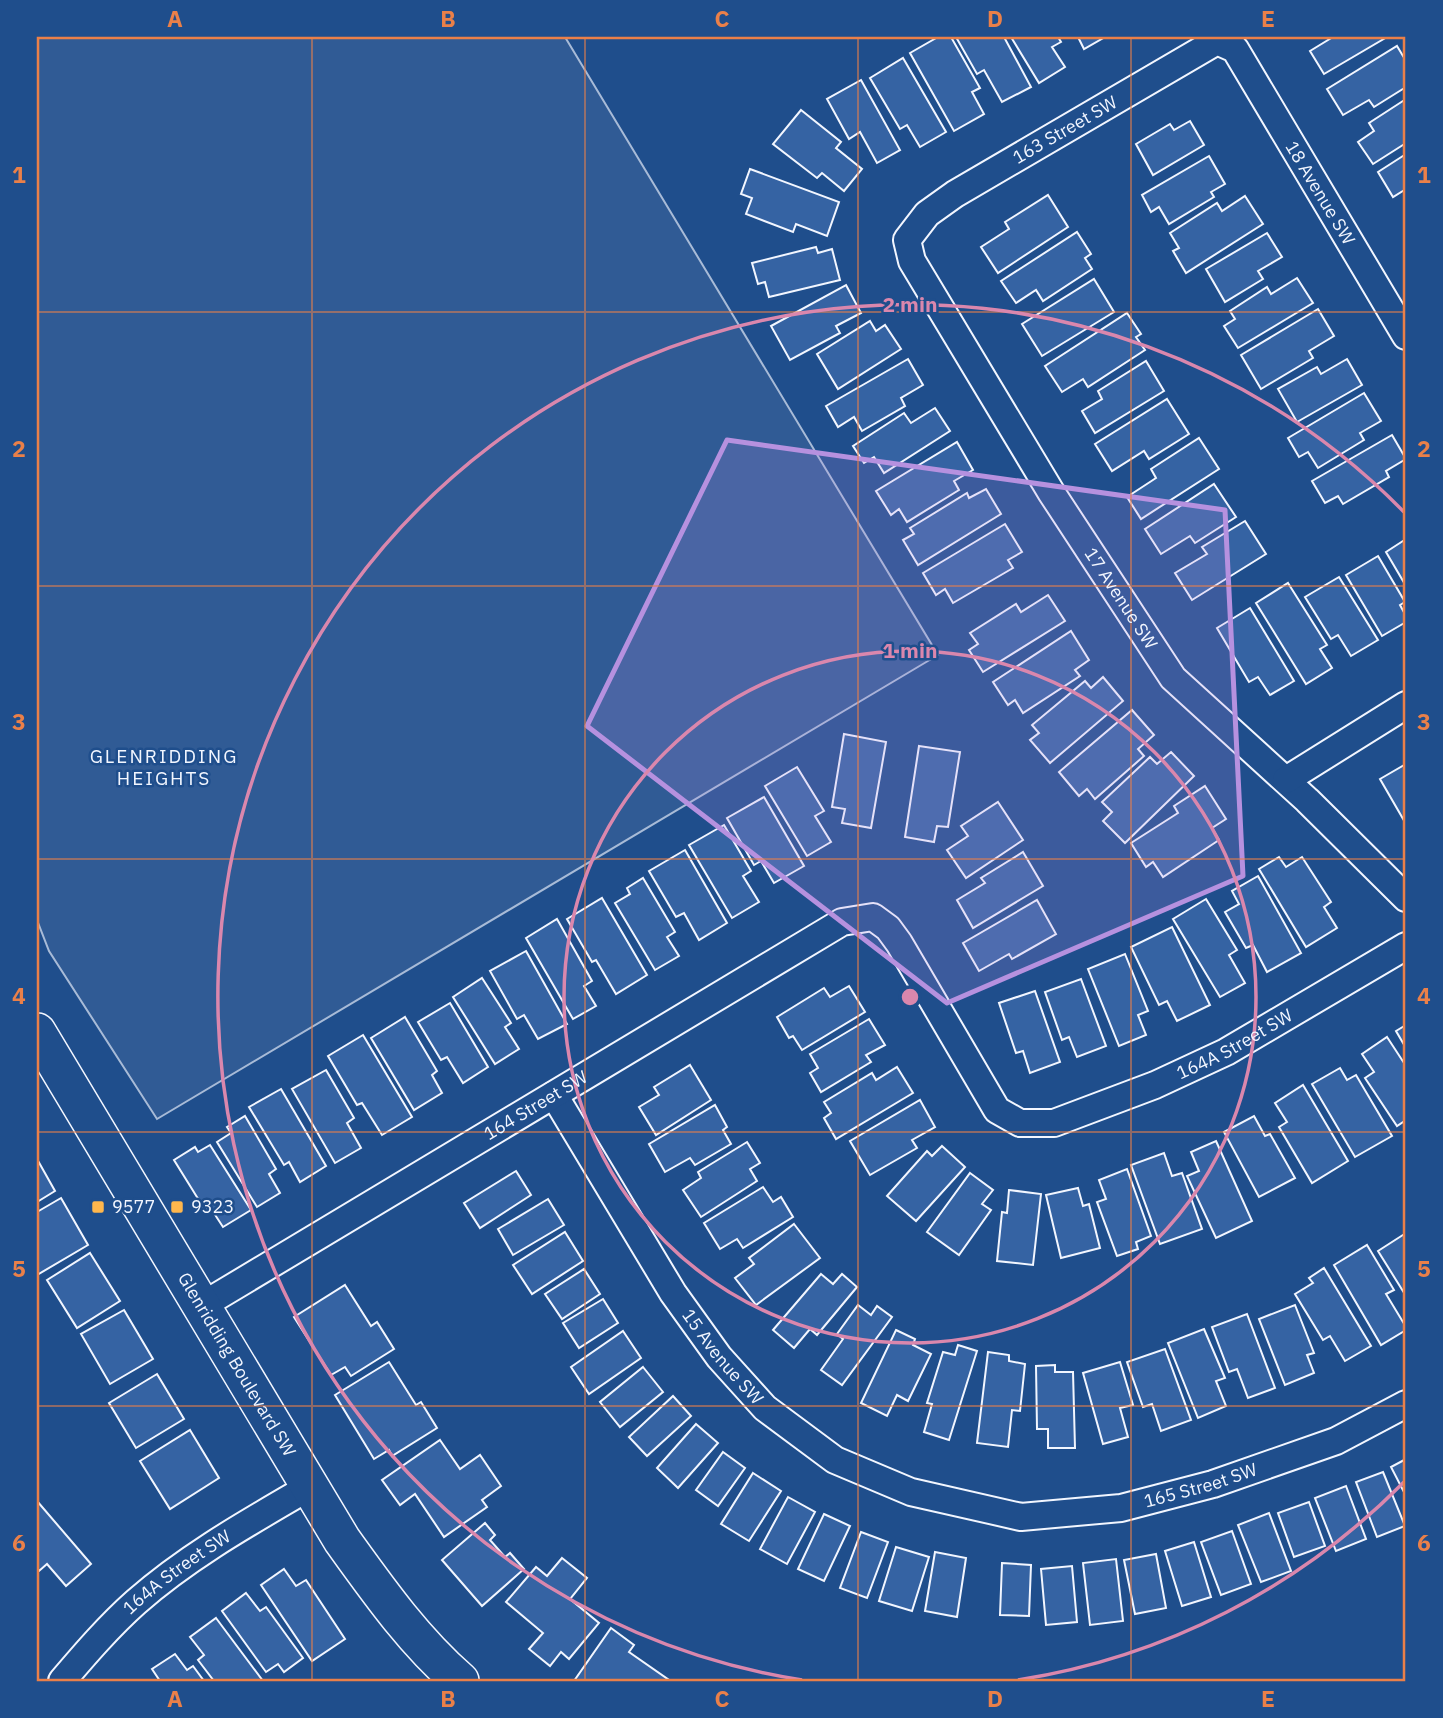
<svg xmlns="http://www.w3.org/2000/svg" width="1443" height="1718" font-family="'IBM Plex Sans',sans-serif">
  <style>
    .built { fill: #305b95; stroke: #a8bbd7; stroke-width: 2 }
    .building { fill: #3563a3; stroke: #f2f6ff; stroke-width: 2 }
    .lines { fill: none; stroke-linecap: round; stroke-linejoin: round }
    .street-casing { stroke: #f2f6ff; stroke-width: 30 }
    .secondary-casing { stroke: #f2f6ff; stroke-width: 40 }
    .street { stroke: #1f4e8c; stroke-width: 26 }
    .secondary { stroke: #1f4e8c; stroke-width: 37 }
    .marked { fill: #b691df; fill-opacity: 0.2; stroke: #b691df; stroke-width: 5; stroke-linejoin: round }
    .grid { fill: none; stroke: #ea8049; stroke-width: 2; stroke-opacity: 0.55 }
    .ring { fill: none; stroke: #da87ad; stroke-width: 3.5 }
    .poi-dot { fill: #ffb74d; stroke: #1f4e8c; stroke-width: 2.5 }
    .labels { text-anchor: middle; stroke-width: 5; stroke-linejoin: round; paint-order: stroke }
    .street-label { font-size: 18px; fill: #f2f6ff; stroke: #1f4e8c }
    .poi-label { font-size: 18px; fill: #f2f6ff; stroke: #1f4e8c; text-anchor: start }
    .neighbourhood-label { font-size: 19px; letter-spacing: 2px; fill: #f2f6ff; stroke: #1f4e8c }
    .centre { fill: #da87ad; stroke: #1f4e8c; stroke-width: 3.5 }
    .ring-label { font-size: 21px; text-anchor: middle; font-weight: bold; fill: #da87ad; stroke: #1f4e8c; stroke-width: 5; stroke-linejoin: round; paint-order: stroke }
    .neatline { fill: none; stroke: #ea8049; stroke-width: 2.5 }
    .grid-label { font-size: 23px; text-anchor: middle; font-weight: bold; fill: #ea8049 }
  </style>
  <rect width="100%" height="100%" fill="#1f4e8c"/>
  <polygon class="built" points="37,37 565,37 938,655 157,1119 49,951 37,920"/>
  <g class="building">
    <polygon points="938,37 951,37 980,88 972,92 984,114 954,131 910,53"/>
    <polygon points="956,37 1004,37 1031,87 1002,102 984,70 977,74"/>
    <polygon points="1011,37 1058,37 1061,42 1052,47 1065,67 1039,83"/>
    <polygon points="1078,37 1105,37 1084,49"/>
    <polygon points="1333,37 1387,37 1324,74 1310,51"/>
    <polygon points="1397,46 1406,61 1406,87 1374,107 1369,100 1343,115 1327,89"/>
    <polygon points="903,58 946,132 920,147 907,125 900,129 870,78"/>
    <polygon points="861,80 900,150 877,163 860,132 849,139 827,99"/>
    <polygon points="1406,99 1406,143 1373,164 1358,142 1374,131 1369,123"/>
    <polygon points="801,110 841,142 836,148 862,169 844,191 822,173 817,178 773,144"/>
    <polygon points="1190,121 1204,145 1153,175 1136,144 1170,124 1174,130"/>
    <polygon points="1406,154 1406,189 1393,197 1378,172"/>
    <polygon points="1209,156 1225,184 1211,192 1214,197 1169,224 1159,207 1151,212 1142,195"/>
    <polygon points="750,169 839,202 827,236 796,224 793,232 746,214 752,198 741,194"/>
    <polygon points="1048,195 1068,227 998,273 981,247 1009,229 1005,222"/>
    <polygon points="1245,196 1263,224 1186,273 1173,251 1179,248 1170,233 1217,203 1222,211"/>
    <polygon points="1077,232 1091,254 1085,258 1092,269 1043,301 1036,290 1016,303 1001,281"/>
    <polygon points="1267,233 1282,257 1258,271 1263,279 1225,302 1206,269"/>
    <polygon points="816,247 818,253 832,249 840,280 769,297 765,282 758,284 752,263"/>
    <polygon points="1297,278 1313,303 1238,348 1224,326 1235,319 1230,311 1267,287 1271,294"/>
    <polygon points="1094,279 1114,312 1042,356 1022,324"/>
    <polygon points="846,285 861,313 836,326 840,333 790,360 771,326"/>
    <polygon points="1318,309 1334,336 1309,351 1313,358 1261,389 1241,355"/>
    <polygon points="1127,313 1141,334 1136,337 1145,350 1088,387 1083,379 1062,392 1045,366"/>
    <polygon points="870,321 876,331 885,325 901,349 838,389 817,354"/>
    <polygon points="908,359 923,385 901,398 905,406 862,431 854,417 838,427 826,406"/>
    <polygon points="1347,359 1362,385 1297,422 1278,389 1317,367 1321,374"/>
    <polygon points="1146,361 1164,391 1095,433 1082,411 1102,399 1098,391"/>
    <polygon points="1364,393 1381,421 1360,433 1364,440 1318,468 1308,452 1299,457 1288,438"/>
    <polygon points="1167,399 1189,434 1149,459 1144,451 1112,471 1095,444"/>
    <polygon points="935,408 950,431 884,473 874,457 864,463 853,446 904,413 911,423"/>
    <polygon points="1392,435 1406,459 1386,471 1389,477 1343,504 1338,496 1325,503 1312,481"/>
    <polygon points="1199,438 1219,469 1141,519 1127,497 1156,478 1151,469"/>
    <polygon points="957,442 973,470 954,481 959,490 907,522 899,509 891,515 876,491"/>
    <polygon points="1214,484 1236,517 1195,543 1190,536 1161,554 1145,529"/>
    <polygon points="986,489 1001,514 918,565 903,540 914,534 910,528 967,493 969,498"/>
    <polygon points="1245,521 1266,554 1192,600 1175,573 1207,554 1202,547"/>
    <polygon points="1005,524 1022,552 1008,560 1013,568 953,603 945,589 936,595 923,573"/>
    <polygon points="1406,539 1406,586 1386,552"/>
    <polygon points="1378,556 1405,602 1400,605 1406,616 1406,622 1382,636 1346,575"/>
    <polygon points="1339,577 1378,640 1351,656 1338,635 1331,639 1305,597"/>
    <polygon points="1288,583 1327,645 1320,649 1332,668 1306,684 1256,603"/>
    <polygon points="1048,595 1065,621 983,672 969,650 978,644 970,633 1016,604 1021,612"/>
    <polygon points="1250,608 1294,681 1270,695 1258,677 1249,682 1217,628"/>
    <polygon points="1071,631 1089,660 1075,670 1080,676 1023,713 1015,700 1008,705 993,682"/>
    <polygon points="1103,677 1123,701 1050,763 1030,740 1039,733 1032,725 1085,681 1091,688"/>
    <polygon points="1132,710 1154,735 1138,749 1144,756 1095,799 1087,789 1079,796 1059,772"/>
    <polygon points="844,734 886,742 871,828 842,823 845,809 832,807"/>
    <polygon points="919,746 960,752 948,827 937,826 934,842 905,837"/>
    <polygon points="1171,752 1194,776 1125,843 1103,821 1112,812 1102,802 1150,757 1157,764"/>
    <polygon points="1406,764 1406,824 1380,779"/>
    <polygon points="797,767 824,811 815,816 831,842 807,856 765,786"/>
    <polygon points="1205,786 1226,819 1212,828 1219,840 1163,877 1153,862 1146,867 1131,843 1178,813 1174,806"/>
    <polygon points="764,797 804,866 774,883 761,861 754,865 727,818"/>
    <polygon points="998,802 1023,840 966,878 947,850 968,836 961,826"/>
    <polygon points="724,825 751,871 743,876 759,902 732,918 689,845"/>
    <polygon points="685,850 727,923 699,940 684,913 676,917 649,871"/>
    <polygon points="1023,852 1043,886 973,928 957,900 985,883 981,878"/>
    <polygon points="1279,857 1286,867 1302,857 1331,902 1324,907 1337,928 1306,947 1259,869"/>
    <polygon points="1258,876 1301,953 1267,972 1253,945 1246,948 1225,912 1239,904 1232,891"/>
    <polygon points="643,878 675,932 667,937 679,956 655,970 615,903 630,894 627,888"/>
    <polygon points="602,898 647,975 616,994 596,960 592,962 567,919"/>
    <polygon points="1206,899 1237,950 1229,955 1245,983 1220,997 1173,919"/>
    <polygon points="1037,900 1056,934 1012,959 1009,954 979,971 963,943"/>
    <polygon points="557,919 592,981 584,986 596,1006 573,1019 526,938"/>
    <polygon points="1172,927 1210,1005 1177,1021 1167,1001 1159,1005 1131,947"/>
    <polygon points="526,951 567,1024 538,1039 524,1015 517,1019 490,971"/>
    <polygon points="1125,954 1148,1011 1138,1015 1146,1035 1119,1046 1088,969"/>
    <polygon points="482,978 511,1023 505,1027 519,1049 495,1064 453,997"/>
    <polygon points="1081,979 1106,1046 1077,1057 1069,1037 1062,1040 1045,992"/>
    <polygon points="849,986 865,1012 802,1050 793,1036 789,1038 777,1017 824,988 830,997"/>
    <polygon points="1035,991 1060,1062 1030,1073 1023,1051 1016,1053 999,1003"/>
    <polygon points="450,1003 488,1067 463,1083 447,1057 441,1060 418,1022"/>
    <polygon points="405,1017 437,1071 432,1075 442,1093 414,1110 371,1038"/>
    <polygon points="869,1019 885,1045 866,1055 871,1062 821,1092 810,1073 818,1068 810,1054"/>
    <polygon points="1406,1025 1406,1048 1396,1031"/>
    <polygon points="363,1035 412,1117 382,1135 362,1103 357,1105 328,1056"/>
    <polygon points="1387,1037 1406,1066 1406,1120 1397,1126 1365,1078 1374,1072 1362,1054"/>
    <polygon points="690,1065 711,1100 656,1135 639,1107 659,1095 654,1087"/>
    <polygon points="897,1067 913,1093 836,1139 824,1118 831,1113 824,1102 872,1073 876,1080"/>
    <polygon points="1340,1068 1347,1080 1356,1075 1392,1136 1355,1157 1312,1084"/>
    <polygon points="326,1070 354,1118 347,1123 361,1148 335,1163 292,1089"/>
    <polygon points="1303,1085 1348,1161 1312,1183 1279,1127 1287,1122 1275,1103"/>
    <polygon points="281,1089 326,1166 300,1182 289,1162 284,1165 249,1107"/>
    <polygon points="920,1100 935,1127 912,1140 917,1148 870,1175 850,1141"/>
    <polygon points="715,1105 727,1127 723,1130 731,1144 695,1165 690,1158 665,1172 649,1144"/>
    <polygon points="245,1116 276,1169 269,1174 280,1193 257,1207 217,1142 231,1133 227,1127"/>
    <polygon points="1254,1116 1265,1136 1270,1134 1295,1178 1259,1197 1224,1132"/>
    <polygon points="1216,1141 1252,1221 1216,1238 1187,1176 1199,1171 1191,1152"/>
    <polygon points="747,1142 760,1163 750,1169 757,1181 701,1217 683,1190 701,1178 698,1172"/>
    <polygon points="210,1145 251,1210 223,1227 210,1207 205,1210 174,1160 195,1147 198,1152"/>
    <polygon points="942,1146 965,1167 916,1221 887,1196 927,1151 932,1156"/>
    <polygon points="1164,1153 1172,1176 1182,1173 1202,1229 1160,1244 1131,1165"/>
    <polygon points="37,1159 55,1191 37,1202"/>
    <polygon points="1127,1169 1151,1236 1136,1242 1138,1249 1117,1256 1097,1202 1106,1199 1099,1180"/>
    <polygon points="516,1171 531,1195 480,1228 464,1203"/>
    <polygon points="970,1173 993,1190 982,1204 991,1210 959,1255 927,1232"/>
    <polygon points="763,1187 773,1202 781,1197 793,1217 743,1248 737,1239 720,1249 704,1223"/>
    <polygon points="1078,1188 1083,1206 1089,1204 1100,1248 1061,1258 1046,1195"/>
    <polygon points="1009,1190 1041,1194 1033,1265 997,1261 1002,1212 1007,1213"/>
    <polygon points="61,1198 88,1245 37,1275 37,1212"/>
    <polygon points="548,1199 564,1225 513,1255 498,1229"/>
    <polygon points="794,1224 820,1258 756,1305 735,1278 754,1264 749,1258"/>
    <polygon points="565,1232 583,1261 532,1294 513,1265"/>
    <polygon points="1406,1233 1406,1296 1378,1251"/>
    <polygon points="1367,1245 1394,1290 1386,1294 1406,1327 1406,1330 1381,1345 1334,1265"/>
    <polygon points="90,1253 120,1301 77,1328 47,1280"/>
    <polygon points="1324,1268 1371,1346 1345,1361 1330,1336 1323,1340 1295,1294 1313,1283 1309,1278"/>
    <polygon points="584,1269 600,1294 562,1319 545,1294"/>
    <polygon points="821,1274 833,1284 842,1274 857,1287 817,1335 810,1329 794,1348 773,1330"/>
    <polygon points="345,1285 371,1326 377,1322 394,1349 351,1376 345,1367 331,1375 294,1317"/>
    <polygon points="603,1299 618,1323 579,1348 563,1323"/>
    <polygon points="858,1305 871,1315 877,1306 892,1317 842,1385 821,1370 843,1339 837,1334"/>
    <polygon points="1295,1305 1314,1353 1307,1355 1314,1373 1285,1385 1259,1319"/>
    <polygon points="124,1310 153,1359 110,1384 81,1334"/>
    <polygon points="1247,1314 1275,1388 1248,1398 1237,1369 1229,1372 1212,1327"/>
    <polygon points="1204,1329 1225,1378 1216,1381 1226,1406 1198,1418 1168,1343"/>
    <polygon points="896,1330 915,1339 913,1345 931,1354 908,1401 897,1395 887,1416 861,1403"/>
    <polygon points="623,1331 641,1358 589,1394 571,1367"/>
    <polygon points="958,1345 977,1351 949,1440 924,1432 932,1404 927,1403 943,1352 955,1355"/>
    <polygon points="1165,1349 1191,1420 1161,1431 1152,1404 1143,1407 1127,1362"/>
    <polygon points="988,1352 1009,1355 1009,1361 1025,1364 1020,1411 1012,1410 1008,1447 977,1443"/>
    <polygon points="389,1362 416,1405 421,1402 437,1428 392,1456 389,1450 374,1459 335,1395"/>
    <polygon points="1120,1362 1133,1405 1120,1408 1128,1437 1103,1444 1083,1373"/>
    <polygon points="1055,1365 1055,1372 1073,1372 1075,1448 1048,1448 1048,1429 1037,1429 1036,1366"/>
    <polygon points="643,1367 663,1392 620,1427 600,1402"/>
    <polygon points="157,1374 184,1419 136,1448 109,1403"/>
    <polygon points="673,1396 691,1416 647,1456 629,1437"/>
    <polygon points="696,1424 718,1443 678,1488 657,1468"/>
    <polygon points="190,1430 219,1478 170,1509 140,1461"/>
    <polygon points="440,1440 460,1469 480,1455 501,1486 482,1500 487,1507 444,1537 415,1494 400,1505 382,1480"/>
    <polygon points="723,1452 745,1468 718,1506 696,1490"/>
    <polygon points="1406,1459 1406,1496 1391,1467"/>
    <polygon points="1383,1472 1405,1526 1377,1537 1356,1482"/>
    <polygon points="753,1473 781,1491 749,1541 721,1524"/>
    <polygon points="1346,1486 1366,1539 1336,1551 1315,1498"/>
    <polygon points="788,1497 815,1512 787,1564 760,1549"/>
    <polygon points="37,1501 91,1564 66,1586 47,1564 39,1571 37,1567"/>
    <polygon points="1309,1502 1325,1546 1294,1557 1278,1513"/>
    <polygon points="1269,1513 1291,1571 1261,1582 1238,1525"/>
    <polygon points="824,1514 850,1526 824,1581 798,1569"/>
    <polygon points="485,1523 495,1535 490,1540 505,1557 510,1553 524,1569 482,1606 442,1560"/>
    <polygon points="1232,1531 1251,1584 1221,1595 1201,1542"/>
    <polygon points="861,1532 888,1542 867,1598 840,1588"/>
    <polygon points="1194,1542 1211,1597 1182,1606 1165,1551"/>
    <polygon points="896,1547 929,1557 912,1611 879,1601"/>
    <polygon points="935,1552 966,1558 957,1617 925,1611"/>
    <polygon points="1156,1554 1166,1608 1135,1614 1124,1560"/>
    <polygon points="562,1558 587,1578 570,1599 599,1623 569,1659 561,1652 550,1666 529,1649 543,1633 506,1602 536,1567 547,1576"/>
    <polygon points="1116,1559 1123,1621 1090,1625 1083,1563"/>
    <polygon points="1002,1563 1031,1565 1029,1616 1000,1615"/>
    <polygon points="1072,1566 1077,1622 1046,1625 1041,1569"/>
    <polygon points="284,1569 296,1586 306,1580 345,1639 312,1661 261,1585"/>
    <polygon points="246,1593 260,1611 266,1607 303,1658 284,1672 278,1664 266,1672 222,1611"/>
    <polygon points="216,1618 263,1681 214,1681 198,1660 204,1655 190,1637"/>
    <polygon points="611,1628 634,1645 629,1652 669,1680 668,1681 574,1681"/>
    <polygon points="175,1654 187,1670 193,1666 204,1681 160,1681 152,1669"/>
  </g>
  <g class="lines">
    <g class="street-casing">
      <g id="street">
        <path id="s1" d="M1406 336 1235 49 1217 41 955 194 927 214 907 240 912 261 1051 492 1173 678 1307 800 1406 898"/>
        <polyline points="1286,780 1406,705"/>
        <path id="s2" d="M554 1095 673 1293 719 1357 765 1408 835 1460 911 1492 1021 1517 1121 1508 1213 1484 1336 1441 1406 1404"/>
        <path id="s3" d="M203 1305 842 922 873 917 888 928 899 943 997 1110 1020 1123H1054L1155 1085 1226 1052 1406 946"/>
        <path id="s4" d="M62 1681C85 1654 109 1626 136 1602 188 1556 251 1521 311 1486"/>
      </g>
    </g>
    <g class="secondary-casing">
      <g id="secondary">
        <path id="s5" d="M37 1032 342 1540C378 1590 413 1640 460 1681"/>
      </g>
    </g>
    <use href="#street" class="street"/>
    <use href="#secondary" class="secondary"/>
  </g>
  <path class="marked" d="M727 440 1225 510 1243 876 947 1003 587 726Z"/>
  <path class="grid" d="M312 37V1681M585 37V1681M858 37V1681M1131 37V1681M37 312H1406M37 586H1406M37 859H1406M37 1132H1406M37 1406H1406"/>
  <g class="ring">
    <circle cx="910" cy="997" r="346"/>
    <path d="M1404 1482A692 692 0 0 1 1018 1680M802 1680A692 692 0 1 1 1404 512"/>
  </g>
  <g class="poi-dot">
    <rect x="91" y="1200" width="14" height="14" rx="3.5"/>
    <rect x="170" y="1200" width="14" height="14" rx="3.5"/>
  </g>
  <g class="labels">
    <g class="street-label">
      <text transform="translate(1065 130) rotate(-30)" y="6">163 Street SW</text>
      <text transform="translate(1320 193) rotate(59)" y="6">18 Avenue SW</text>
      <text dy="6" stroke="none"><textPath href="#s1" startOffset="1143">17 Avenue SW</textPath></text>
      <text dy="6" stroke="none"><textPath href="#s3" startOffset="1265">164A Street SW</textPath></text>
      <text dy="6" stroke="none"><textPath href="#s3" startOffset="388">164 Street SW</textPath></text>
      <text dy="6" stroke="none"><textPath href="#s2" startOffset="312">15 Avenue SW</textPath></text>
      <text dy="6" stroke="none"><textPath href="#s5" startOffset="388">Glenridding Boulevard SW</textPath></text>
      <text dy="6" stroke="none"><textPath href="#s2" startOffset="844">165 Street SW</textPath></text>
      <text dy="6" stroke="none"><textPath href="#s4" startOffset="159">164A Street SW</textPath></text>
    </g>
    <g class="poi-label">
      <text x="112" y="1213">9577</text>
      <text x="191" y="1213">9323</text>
    </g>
    <g class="neighbourhood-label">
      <text x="164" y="763">GLENRIDDING<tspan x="164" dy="22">HEIGHTS</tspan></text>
    </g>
  </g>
  <circle cx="910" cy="997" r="10" class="centre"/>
  <g class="ring-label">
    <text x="910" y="312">2 min</text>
    <text x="910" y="658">1 min</text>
  </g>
  <rect width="1443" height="1718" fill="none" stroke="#1f4e8c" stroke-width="77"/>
  <rect x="38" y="38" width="1366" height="1642" class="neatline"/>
  <g class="grid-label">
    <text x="175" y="27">A</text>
    <text x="448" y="27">B</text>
    <text x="722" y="27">C</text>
    <text x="995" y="27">D</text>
    <text x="1268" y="27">E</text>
    <text x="19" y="183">1</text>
    <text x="1424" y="183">1</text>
    <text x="19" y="457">2</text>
    <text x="1424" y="457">2</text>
    <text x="19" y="730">3</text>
    <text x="1424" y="730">3</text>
    <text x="19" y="1004">4</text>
    <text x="1424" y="1004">4</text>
    <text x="19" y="1277">5</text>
    <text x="1424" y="1277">5</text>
    <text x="19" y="1551">6</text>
    <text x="1424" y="1551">6</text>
    <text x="175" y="1707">A</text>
    <text x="448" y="1707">B</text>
    <text x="722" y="1707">C</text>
    <text x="995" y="1707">D</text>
    <text x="1268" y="1707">E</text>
  </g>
</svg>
